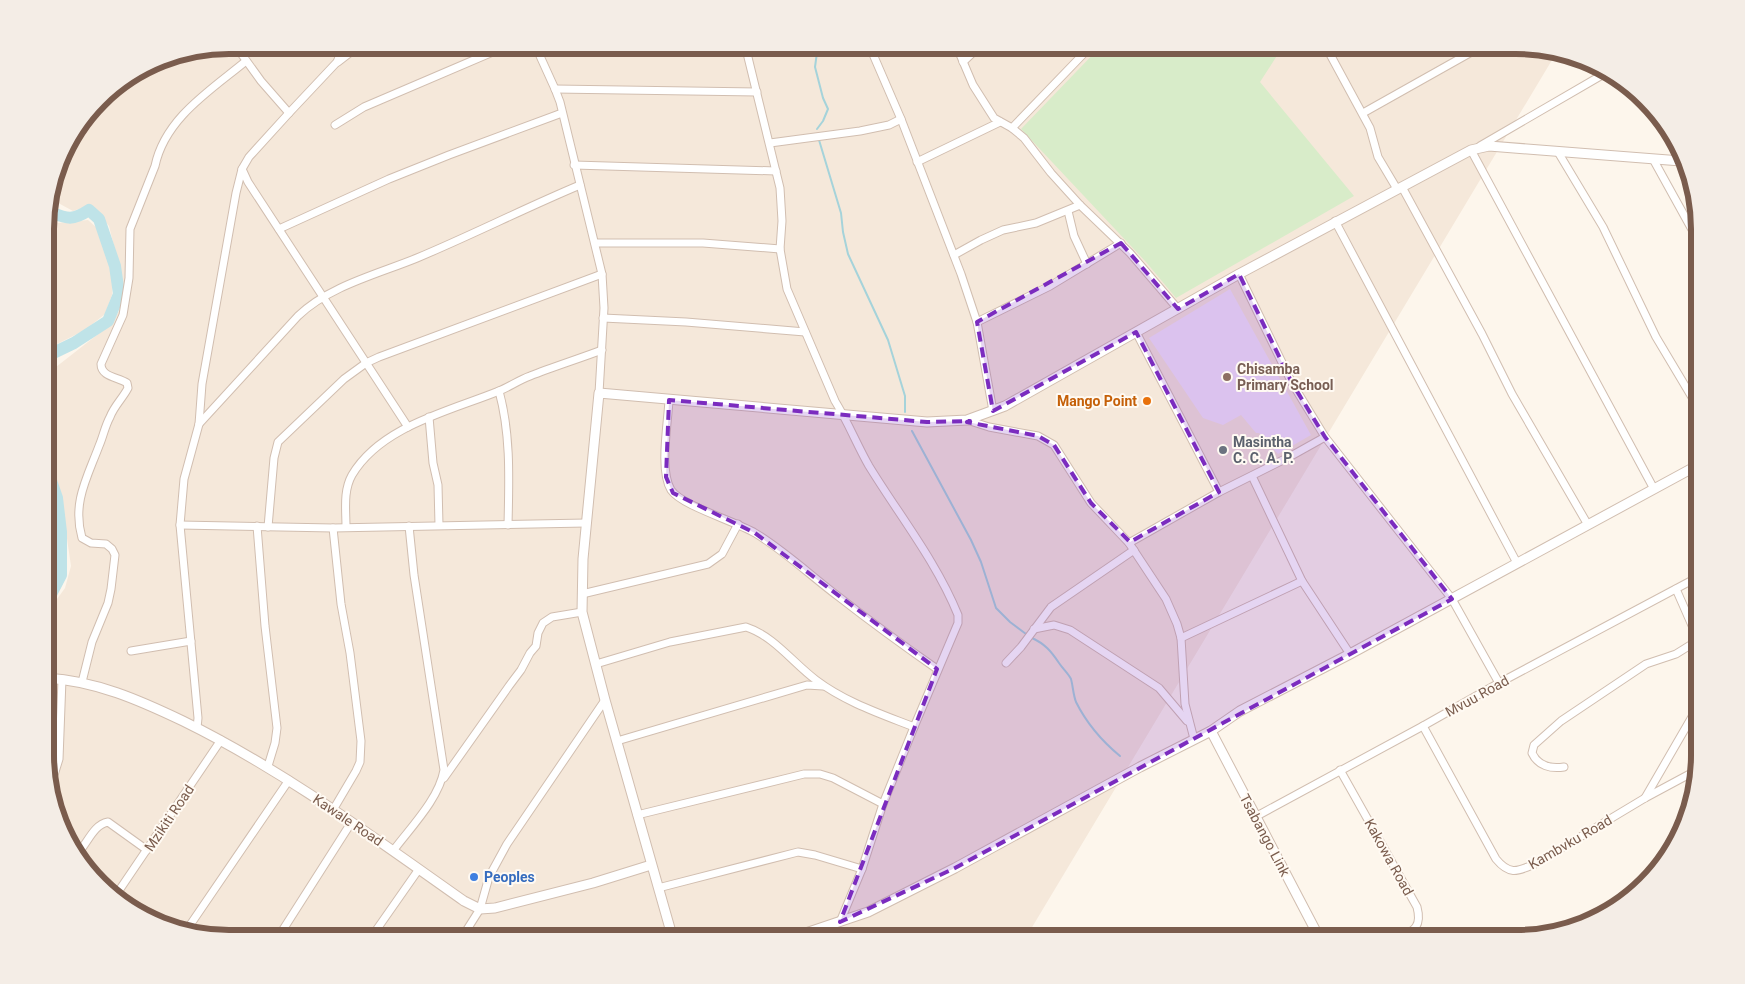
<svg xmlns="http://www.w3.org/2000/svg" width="1745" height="984" font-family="Roboto,sans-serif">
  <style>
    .residential { fill: #f5e8da }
    .education { fill: #f3e8fa }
    .green { fill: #d8ecc9 }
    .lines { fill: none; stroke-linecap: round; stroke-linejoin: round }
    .stream { stroke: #a5d3da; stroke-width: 2 }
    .river { stroke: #bfe3e8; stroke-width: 12 }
    .minor-casing { stroke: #d1beb0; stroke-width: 9 }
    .tertiary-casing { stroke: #d1beb0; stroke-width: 11 }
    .minor { stroke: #fff; stroke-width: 7 }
    .tertiary { stroke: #fff; stroke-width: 9 }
    .marked { fill: #7b2cbf; fill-opacity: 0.2; stroke: #7b2cbf; stroke-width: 4; stroke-dasharray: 10 6; stroke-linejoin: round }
    .education-dot { fill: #8d6e63; stroke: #fffaf3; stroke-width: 2 }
    .food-dot { fill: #e8710a; stroke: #fffaf3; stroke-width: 2 }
    .worship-dot { fill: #6b7280; stroke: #fffaf3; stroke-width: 2 }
    .shop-dot { fill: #3f7fe0; stroke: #fffaf3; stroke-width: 2 }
    .labels { text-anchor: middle; stroke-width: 4; stroke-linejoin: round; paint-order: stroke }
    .education-label { font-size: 14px; font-weight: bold; fill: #785e54; stroke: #fffaf3; text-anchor: start }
    .food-label { font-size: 14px; font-weight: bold; fill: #c56008; stroke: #fffaf3; text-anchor: end }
    .worship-label { font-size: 14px; font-weight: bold; fill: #5b616d; stroke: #fffaf3; text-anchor: start }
    .street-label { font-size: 14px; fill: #7a5c4d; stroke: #fffaf3 }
    .shop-label { font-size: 14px; font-weight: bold; fill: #366cbe; stroke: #fffaf3; text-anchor: start }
    .rim { fill: none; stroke: #7a5c4d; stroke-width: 6 }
  </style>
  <rect width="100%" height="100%" fill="#fdf6ec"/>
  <g class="residential">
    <polygon points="229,45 1516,45 1555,55 1025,939 229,939 137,914 76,857 47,781 54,764 47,727 47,613 65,588 71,566 64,518 47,464 47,374 111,324 124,303 119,266 109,226 91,205 73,211 49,198 64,147 107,91 159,59"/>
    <polygon points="47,217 58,223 88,220 99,230 113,280 112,295 105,314 85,330 47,349"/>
    <polygon points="47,492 53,519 54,545 53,573 47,589"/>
  </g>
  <polygon class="education" points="1230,289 1311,435 1278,454 1259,433 1256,433 1241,415 1223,425 1203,418 1149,338"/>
  <polygon class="green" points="1102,45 1284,45 1260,82 1354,196 1176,298 1146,262 1021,129"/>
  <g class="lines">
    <g class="stream">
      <polyline points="817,129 823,121 828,109 823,98 815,67 818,45"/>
      <polyline points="819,140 841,213 843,232 848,254 888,340 905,396 905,412"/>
      <polyline points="912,431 971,540 981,562 996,608 1010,622 1026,634"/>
      <path d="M1032 638C1045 644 1051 651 1059 663 1063 669 1068 673 1071 679 1073 686 1073 694 1076 702 1086 722 1103 742 1120 756"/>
    </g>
    <g class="river">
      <path d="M47 211C66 218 71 222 89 210L99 219 115 266 119 294 108 321 74 343 47 356"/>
      <polyline points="47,469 57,498 61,532 61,575 47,602"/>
      <polyline points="47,749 50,761 47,774"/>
    </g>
    <g class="minor-casing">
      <g id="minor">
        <polyline points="235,45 261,81 289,113"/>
        <polyline points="339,45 340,55 337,62 289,113 249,157 242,169 248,182 408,427"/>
        <polyline points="535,45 555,89 560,102 602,274 604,308 599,393"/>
        <path d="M745 45 780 188 782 221 780 249 787 289 835 401C848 422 857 445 869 466 899 515 936 561 958 615V623L914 727 883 804 862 869 840 922"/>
        <polyline points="869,45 901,119 961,274 977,322 993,411"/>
        <polyline points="956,45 973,85 994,118 1012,128 1024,138 1051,173 1080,205 1130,253 1178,309"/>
        <polyline points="1325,45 1370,128 1378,157 1397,189"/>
        <polyline points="338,62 360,45"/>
        <polyline points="963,62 981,45"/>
        <polyline points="555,89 757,92"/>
        <polyline points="1363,113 1484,45"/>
        <polyline points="335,125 364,107 509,45"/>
        <polyline points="1012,128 1092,45"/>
        <polyline points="770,143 860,131 889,125 901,119"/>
        <polyline points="1480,146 1609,71"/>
        <polyline points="1471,150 1654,489"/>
        <polyline points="1558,152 1603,227 1656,337 1693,399 1700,420"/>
        <polyline points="1653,159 1700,244"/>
        <polyline points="917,162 1000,122"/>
        <polyline points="574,165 776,171"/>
        <polyline points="1402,187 1482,334 1512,394 1588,525"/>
        <polyline points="1068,211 1074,236 1087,264"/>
        <polyline points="1335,221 1517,563"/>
        <polyline points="279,229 389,179 449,155 562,113"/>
        <polyline points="595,243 703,243 780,249"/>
        <polyline points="954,255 981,240 1003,230 1036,223 1080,205"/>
        <polyline points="1239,274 1292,383 1325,437 1452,599 1499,683"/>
        <polyline points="603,318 686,322 805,332"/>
        <polyline points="977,322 1050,286 1121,243"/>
        <polyline points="1136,332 1219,492"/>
        <path d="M499 391C511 435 509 480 508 525"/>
        <path d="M669 400C668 423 659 470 671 490 682 506 735 521 755 533 785 551 811 576 839 597 871 622 904 646 937 669"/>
        <polyline points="429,417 433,463 438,485 439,525"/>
        <polyline points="967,420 989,427 1038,436 1054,445 1091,503 1129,543 1166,599 1177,624 1181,638 1185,704 1194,739"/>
        <path d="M199 424 298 316C329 286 378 274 417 258 472 235 525 208 580 185"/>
        <polyline points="1252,476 1302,581 1350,654"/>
        <polyline points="180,525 333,528 586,523"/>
        <polyline points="257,526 265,626 277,728 275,743 268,766"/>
        <polyline points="268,527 274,458 278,442 344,379 366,363 379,357 602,274"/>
        <path d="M346 527C346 510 343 491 352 475 381 426 450 411 499 391 509 387 519 380 530 376 553 367 578 359 602 350"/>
        <polyline points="333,528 341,604 350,653 361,741 360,762 356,771 333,810"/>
        <polyline points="1129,543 1219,492 1291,456 1325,437"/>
        <polyline points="582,594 708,564 722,554 738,524"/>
        <polyline points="1034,629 1054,625 1070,630 1159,688 1187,721"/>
        <polyline points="1181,638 1302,581"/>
        <polyline points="131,651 191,641"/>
        <polyline points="1006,663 1021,647 1051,607 1134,550"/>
        <path d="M596 664 670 642 746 627C774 636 793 663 816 680 845 702 881 714 914 727"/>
        <path d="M82 682 92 642 108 603 111 589 115 555 112 549 106 544 91 543 82 538C72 503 87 478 99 446 103 437 105 426 110 417 114 406 123 398 128 388L127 383C118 377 101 377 101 364L123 315 129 278 130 229 155 166C165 118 211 90 246 61"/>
        <path d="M1423 726 1496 859C1510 876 1518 871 1535 864L1645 798 1699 769"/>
        <polyline points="197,728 198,718 180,525 184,479 199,424 202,384 236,193 242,169"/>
        <polyline points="617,741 807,685 823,686"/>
        <path d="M1564 767C1551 769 1538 766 1532 753L1534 745 1561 721 1646 664 1676 654 1692 644 1694 641V630L1676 589"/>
        <path d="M1340 770 1417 907C1422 926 1415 930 1399 939"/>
        <polyline points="444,778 509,686 521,670 530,653 536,646 538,633 543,623 552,617 582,612"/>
        <polyline points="50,788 59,759 62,679"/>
        <polyline points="1645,798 1700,703"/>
        <polyline points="637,815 804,774 820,774 833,778 883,804"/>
        <polyline points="1255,817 1423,726 1499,683 1700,576"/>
        <path d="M393 851C410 828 439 799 444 770L414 575 409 526"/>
        <path d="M75 856C87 846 92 825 108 822L147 850"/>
        <polyline points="658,888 798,852 815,855 862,869"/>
        <polyline points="116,895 221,740"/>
        <polyline points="188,928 289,780"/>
        <polyline points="277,939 351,823"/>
        <polyline points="370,939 419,869"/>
        <polyline points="461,939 480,909 489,877 507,844 605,700"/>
      </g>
    </g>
    <g class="tertiary-casing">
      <g id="tertiary">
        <path d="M47 678C96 681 139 700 183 721 283 770 373 837 464 901L480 909 495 908 593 883 651 865"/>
        <polyline points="1211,731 1320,939"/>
        <polyline points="1569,930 1625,901"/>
        <polyline points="673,939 605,700 582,612 583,559 599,393 927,422 967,420 1005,406 1239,274 1471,150 1489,146 1681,161"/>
        <polyline points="788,939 868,912 955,868 1140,767 1211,731 1240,711 1350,654 1700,464"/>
      </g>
    </g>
    <use href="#minor" class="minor"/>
    <use href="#tertiary" class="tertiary"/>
  </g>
  <path class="marked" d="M1121 243 1178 309 1239 274 1292 383 1325 437 1452 599 955 868 840 922 937 669 755 533 673 493 666 477 669 400 927 422 970 421 967 422 1038 436 1054 445 1091 503 1130 542 1219 492 1136 332 993 411 977 322Z"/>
  <circle class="education-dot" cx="1227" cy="377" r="5"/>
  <circle class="food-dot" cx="1147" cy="401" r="5"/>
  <circle class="worship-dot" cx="1223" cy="450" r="5"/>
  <circle class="shop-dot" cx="474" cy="877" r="5"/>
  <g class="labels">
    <g class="education-label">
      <text x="1237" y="374">Chisamba<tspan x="1237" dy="16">Primary School</tspan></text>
    </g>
    <g class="food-label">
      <text x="1137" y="406">Mango Point</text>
    </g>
    <g class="worship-label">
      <text x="1233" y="447">Masintha<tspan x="1233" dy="16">C. C. A. P.</tspan></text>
    </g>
    <g class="street-label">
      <text transform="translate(1477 696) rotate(-29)" y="5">Mvuu Road</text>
      <text transform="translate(169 818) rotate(-56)" y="5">Mzikiti Road</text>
      <text transform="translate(348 820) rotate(34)" y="5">Kawale Road</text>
      <text transform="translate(1265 835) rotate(62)" y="5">Tsabango Link</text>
      <text transform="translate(1570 842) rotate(-30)" y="5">Kambvku Road</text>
      <text transform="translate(1389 857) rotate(61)" y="5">Kakowa Road</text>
    </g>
    <g class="shop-label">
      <text x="484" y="882">Peoples</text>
    </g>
  </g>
  <path d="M0 0H1745V984H0ZM229 54H1516A175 175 0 0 1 1691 229V755A175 175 0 0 1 1516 930H229A175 175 0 0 1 54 755V229A175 175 0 0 1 229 54Z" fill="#f4ede6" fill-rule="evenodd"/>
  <path class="rim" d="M229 54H1516A175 175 0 0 1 1691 229V755A175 175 0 0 1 1516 930H229A175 175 0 0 1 54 755V229A175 175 0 0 1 229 54Z"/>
</svg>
